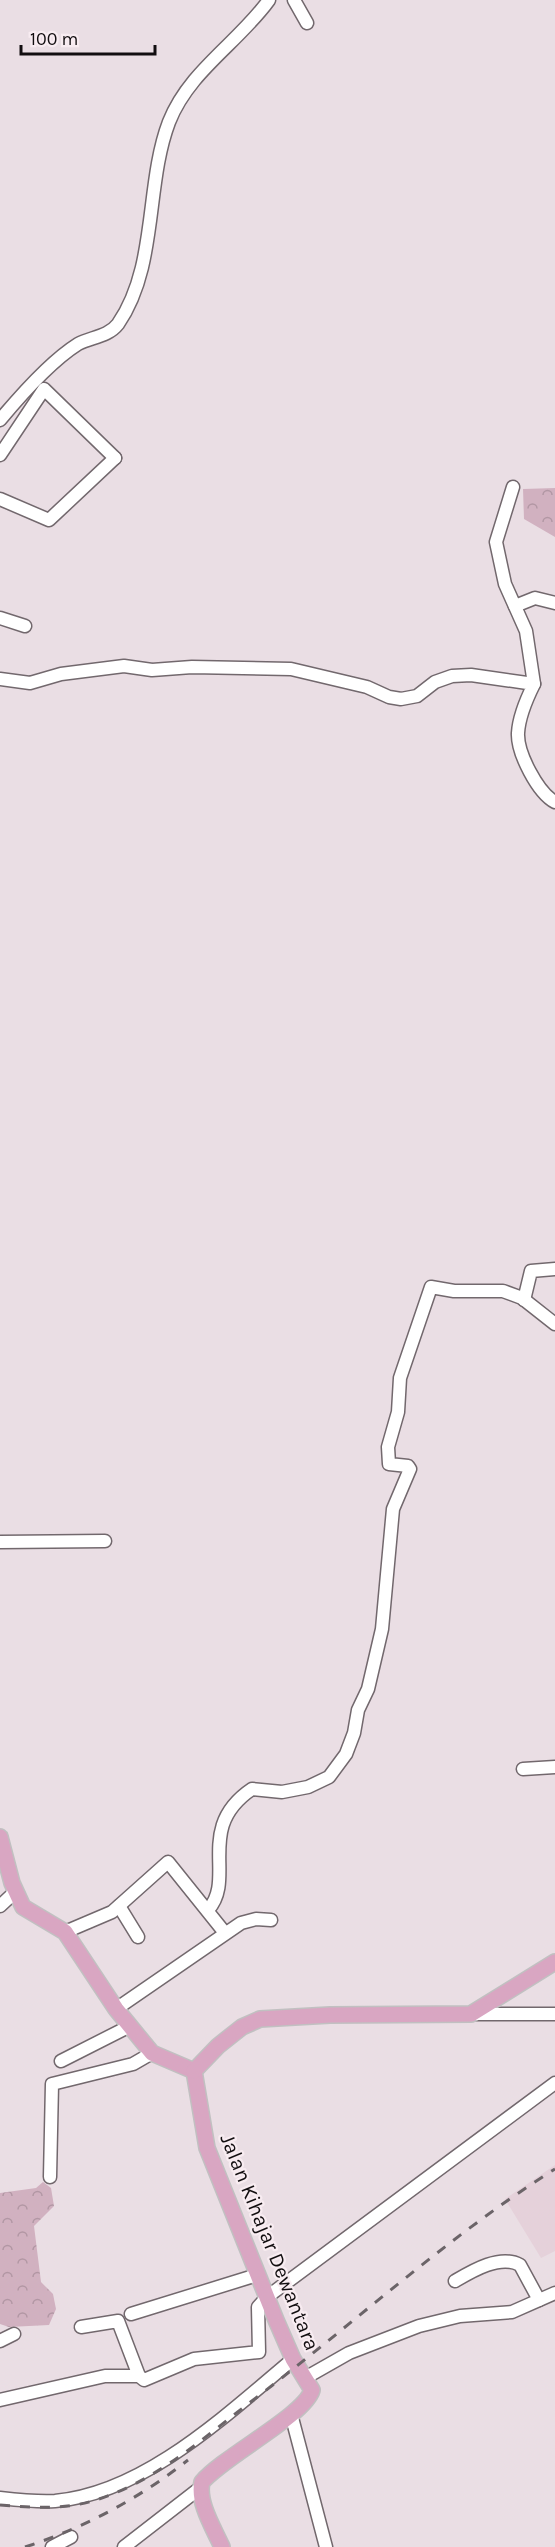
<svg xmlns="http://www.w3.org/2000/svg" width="555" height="2547" font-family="Karla,sans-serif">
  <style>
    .built { fill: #e5d1da }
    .forest { fill: url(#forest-crowns) }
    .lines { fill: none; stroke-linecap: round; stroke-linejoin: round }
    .minor-casing { stroke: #72686d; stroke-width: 15 }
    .major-casing { stroke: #c1c0c1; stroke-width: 18 }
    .minor { stroke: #fff; stroke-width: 12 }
    .major { stroke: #d9a6c2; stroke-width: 15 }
    .rail { stroke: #6b6468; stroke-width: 3; stroke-dasharray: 10 10; stroke-linecap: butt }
    .labels { text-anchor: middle; stroke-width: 4.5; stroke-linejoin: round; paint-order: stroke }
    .street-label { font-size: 21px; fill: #120e10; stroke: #f8ecf1 }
  </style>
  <defs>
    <pattern id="forest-crowns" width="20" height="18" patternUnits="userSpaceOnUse" patternTransform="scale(1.5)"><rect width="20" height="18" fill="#d1b1c0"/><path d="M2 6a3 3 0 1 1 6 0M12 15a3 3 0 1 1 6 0" fill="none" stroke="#b297a4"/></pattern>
  </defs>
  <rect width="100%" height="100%" fill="#eadee4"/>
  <polygon class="built" points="555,2165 555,2251 541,2258 505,2199"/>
  <g class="forest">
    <polygon points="555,488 555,537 524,519 523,489"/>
    <polygon points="43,2182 51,2188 54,2206 34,2226 41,2282 53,2294 56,2309 49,2325 9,2327 0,2324 0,2193 36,2188"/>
  </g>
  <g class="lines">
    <g class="minor-casing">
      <g id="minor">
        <polyline points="294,0 307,23"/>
        <path d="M0 420C20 396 51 361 78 344 91 337 108 337 118 324 158 266 145 185 169 122 189 71 238 43 269 0"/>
        <polyline points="0,455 44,389 115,458"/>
        <polyline points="513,487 496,542 505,584 526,631 534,684"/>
        <polyline points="0,499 49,520 115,458"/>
        <polyline points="515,606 535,598 555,603"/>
        <polyline points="0,618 25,626"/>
        <path d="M0 679 30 683 61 674 124 666 152 670 192 667 291 669 367 687 389 697 401 699 417 696 435 682 452 676 471 675 534 684C527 698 519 716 518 733 517 753 538 793 555 802"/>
        <polyline points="524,1300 531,1271 555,1269"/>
        <polyline points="0,1542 105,1541"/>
        <polyline points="523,1769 555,1767"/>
        <polyline points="0,1906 15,1892"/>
        <polyline points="119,1906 138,1937"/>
        <path d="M208 1910C237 1878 194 1828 252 1789L282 1792 308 1787 329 1777 346 1754 354 1733 358 1710 368 1689 382 1629 393 1509 410 1469 408 1466 389 1464 388 1447 398 1412 400 1378 431 1287 454 1291H503L522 1298 555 1324"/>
        <polyline points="65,1932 112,1912 168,1862 225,1933"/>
        <polyline points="116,2009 241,1923 256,1919 271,1920"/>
        <polyline points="471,2014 555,2014"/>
        <polyline points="61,2061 130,2026"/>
        <polyline points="50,2177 52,2084 133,2064 152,2053"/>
        <path d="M455 2281C472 2271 500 2254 520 2265L539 2300"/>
        <polyline points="131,2314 257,2275"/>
        <polyline points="81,2327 118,2321 139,2376"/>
        <polyline points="0,2341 14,2334"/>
        <polyline points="305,2378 349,2353 419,2326 460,2316 512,2312 555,2293"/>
        <polyline points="0,2400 105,2376 139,2376 144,2380 194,2359 259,2352 258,2307 267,2297 555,2083"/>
        <polyline points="291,2414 326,2547"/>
        <path d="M0 2498C18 2500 37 2502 55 2501 145 2493 227 2414 293 2359"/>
        <polyline points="52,2547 71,2537"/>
        <polyline points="124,2547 200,2488"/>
      </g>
    </g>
    <g class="major-casing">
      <g id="major">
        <polyline points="0,1837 12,1883 23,1907 65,1932 116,2009 152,2053 194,2071"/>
        <path d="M194 2071 207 2148 276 2320 293 2359 312 2390C305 2415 224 2456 202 2482 197 2502 214 2529 222 2547"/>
        <polyline points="194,2071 218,2046 242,2027 260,2019 330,2015 471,2014 555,1962"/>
      </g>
    </g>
    <use href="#minor" class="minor"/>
    <use href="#major" class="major"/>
    <g class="rail">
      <path d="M0 2505C34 2508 67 2510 99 2499 154 2481 199 2442 244 2407 348 2329 445 2238 555 2169"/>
      <path d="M25 2547C84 2528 140 2498 188 2460"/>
    </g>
  </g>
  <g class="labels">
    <g class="street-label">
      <text transform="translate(270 2242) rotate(68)" y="7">Jalan Kihajar Dewantara</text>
    </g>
  </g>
  <path d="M21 45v9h134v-9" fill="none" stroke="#120e10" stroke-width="3"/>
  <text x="30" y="45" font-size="18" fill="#120e10" stroke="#f8ecf1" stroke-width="4.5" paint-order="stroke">100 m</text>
</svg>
